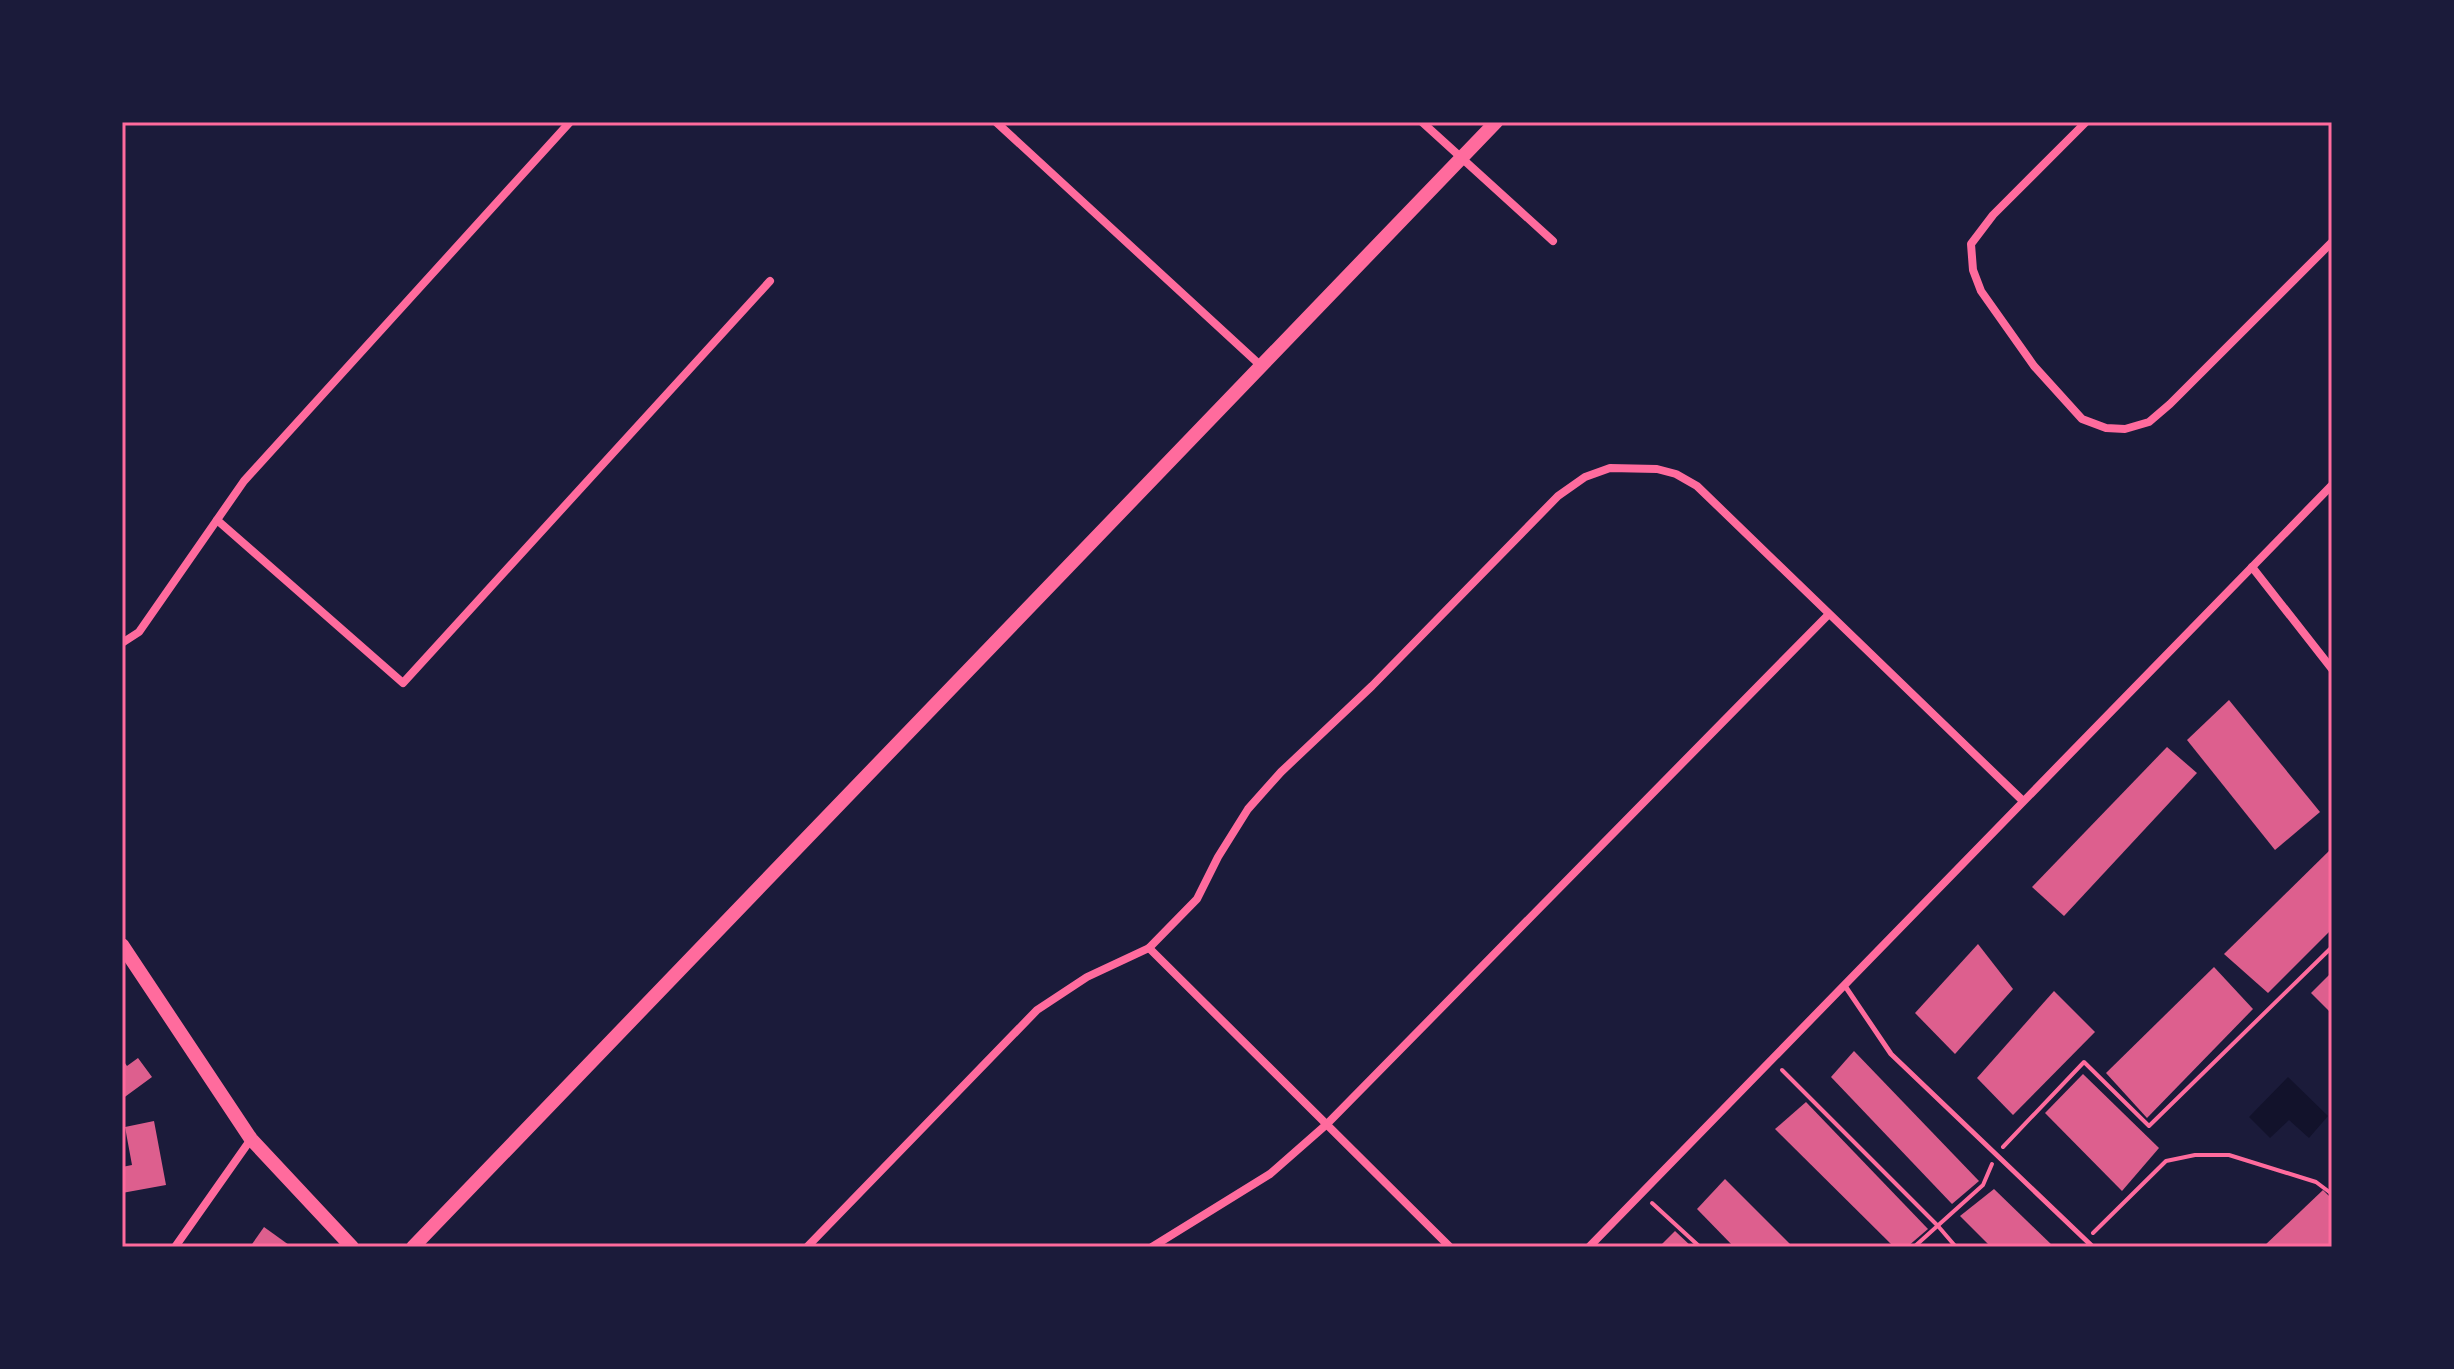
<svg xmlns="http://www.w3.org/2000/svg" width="2454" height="1369" font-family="'Asap Condensed',sans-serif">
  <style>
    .water { fill: #12122b }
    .building { fill: #dd5f8e }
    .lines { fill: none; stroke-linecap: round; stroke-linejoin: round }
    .path { stroke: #ff6b9d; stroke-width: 4 }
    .service { stroke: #ff6b9d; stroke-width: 5 }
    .minor { stroke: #ff6b9d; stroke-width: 8 }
    .tertiary { stroke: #ff6b9d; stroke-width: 14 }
    .neatline { fill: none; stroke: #ff6b9d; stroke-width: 3 }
  </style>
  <rect width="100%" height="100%" fill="#1b1b3a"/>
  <polygon class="water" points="2288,1077 2328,1116 2309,1138 2289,1120 2270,1138 2249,1117"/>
  <g class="building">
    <polygon points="2229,700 2320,812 2275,850 2187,740"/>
    <polygon points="2167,747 2197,773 2064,916 2032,887"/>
    <polygon points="2332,848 2332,929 2268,993 2224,954"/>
    <polygon points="1978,944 2013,989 1955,1054 1915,1013"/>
    <polygon points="2214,967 2253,1009 2147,1118 2106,1073"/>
    <polygon points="2332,972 2332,1014 2311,993"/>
    <polygon points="2054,991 2095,1032 2013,1115 1977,1078"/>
    <polygon points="1854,1051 1979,1181 1952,1204 1831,1077"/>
    <polygon points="138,1058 152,1077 122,1099 122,1059 127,1066"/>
    <polygon points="2083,1074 2159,1148 2122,1191 2045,1113"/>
    <polygon points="1806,1102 1928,1229 1907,1247 1894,1247 1775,1129"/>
    <polygon points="154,1121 166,1185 122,1193 122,1167 132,1165 125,1127"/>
    <polygon points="1725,1179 1793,1247 1734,1247 1697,1209"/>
    <polygon points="1994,1189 2054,1247 1991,1247 1960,1216"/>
    <polygon points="2323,1190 2332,1199 2332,1247 2263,1247"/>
    <polygon points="264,1227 289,1245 288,1247 250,1247"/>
    <polygon points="1675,1231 1692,1247 1659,1247"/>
  </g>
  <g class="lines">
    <g class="path">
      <polyline points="1782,1070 1938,1226 1956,1247"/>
      <polyline points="2003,1147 2084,1062 2149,1126 2332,947"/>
      <polyline points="1652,1203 1700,1247"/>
      <polyline points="2093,1233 2166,1161 2195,1155 2229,1155 2316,1182 2332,1194"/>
      <polyline points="1914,1247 1983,1185 1992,1164"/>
    </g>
    <polyline class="service" points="1845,986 1891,1054 2093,1247"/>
    <g class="minor">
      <polyline points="996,122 1260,365"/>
      <polyline points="1422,122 1553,241"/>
      <polyline points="2086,122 1993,215 1971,244 1973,270 1981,291 2034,366 2082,419 2106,428 2125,429 2149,422 2170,404 2332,242"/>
      <polyline points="217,520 403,683 770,281"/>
      <polyline points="2252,567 2332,669"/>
      <polyline points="122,643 139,632 244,481 570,122"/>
      <polyline points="1149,948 1450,1247"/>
      <polyline points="175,1247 251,1139"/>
      <polyline points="807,1247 1037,1010 1087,977 1149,948 1197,899 1218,857 1248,809 1281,772 1372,686 1558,496 1585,477 1610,468 1657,469 1676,474 1697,486 2022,800"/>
      <polyline points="1152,1247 1270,1174 1327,1124 1828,615"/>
      <polyline points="1589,1247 2332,485"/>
    </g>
    <g class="tertiary">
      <polyline points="122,945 251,1139 352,1247"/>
      <polyline points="413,1247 1496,122"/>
    </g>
  </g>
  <rect width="2454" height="1369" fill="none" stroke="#1b1b3a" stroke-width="248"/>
  <rect x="124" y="124" width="2206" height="1121" class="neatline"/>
</svg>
